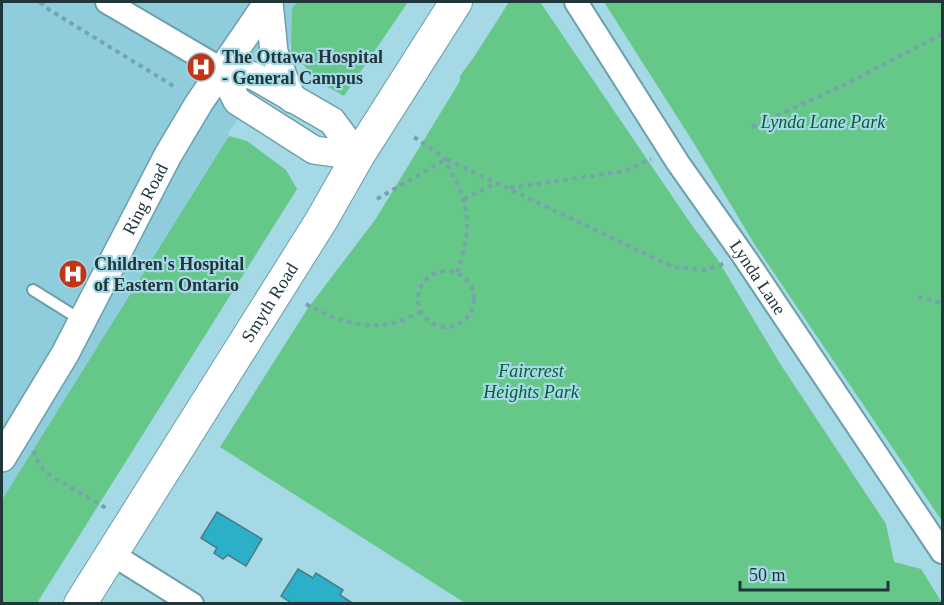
<svg xmlns="http://www.w3.org/2000/svg" width="944" height="605" font-family="Georgia,serif">
  <style>
    .built { fill: #8fcddc }
    .green { fill: #65c788 }
    .building { fill: #2cb0c9; stroke: #4a7c88; stroke-width: 1.5 }
    .lines { fill: none; stroke-linecap: round; stroke-linejoin: round }
    .service-casing { stroke: #6b9faa; stroke-width: 14 }
    .minor-casing { stroke: #6b9faa; stroke-width: 26 }
    .tertiary-casing { stroke: #6b9faa; stroke-width: 30 }
    .secondary-casing { stroke: #6b9faa; stroke-width: 34 }
    .path { stroke: #78a3ac; stroke-width: 4; stroke-dasharray: 4.5 4.5; stroke-linecap: butt }
    .service { stroke: #fff; stroke-width: 10 }
    .minor { stroke: #fff; stroke-width: 22 }
    .tertiary { stroke: #fff; stroke-width: 27 }
    .secondary { stroke: #fff; stroke-width: 32 }
    .labels { text-anchor: middle; stroke-width: 4.5; stroke-linejoin: round; paint-order: stroke }
    .poi-label { font-size: 18px; font-weight: bold; fill: #21363b; stroke: #a4d9e5; text-anchor: start }
    .park-label { font-size: 18px; font-style: italic; fill: #095d32; stroke: #a4d9e5 }
    .street-label { font-size: 18px; fill: #21363b; stroke: #a4d9e5 }
  </style>
  <rect width="100%" height="100%" fill="#a4d9e5"/>
  <polygon class="built" points="2,2 319,2 228,133 229,136 2,507"/>
  <g class="green">
    <polygon points="297,2 408,2 344,96 321,83 291,52 292,9"/>
    <polygon points="509,2 540,2 691,224 718,260 779,362 886,524 894,562 921,569 942,603 465,603 220,447 308,308 375,220 460,81 460,76 474,57"/>
    <polygon points="604,2 942,2 942,521 755,245 695,145"/>
    <polygon points="229,136 247,141 286,170 297,189 37,603 2,603 2,500"/>
  </g>
  <g class="building">
    <polygon points="217,512 262,539 246,566 228,555 223,559 214,553 217,548 201,538"/>
    <polygon points="298,569 313,578 316,573 343,590 340,595 354,604 293,604 281,596"/>
  </g>
  <g class="lines">
    <g class="service-casing">
      <polyline id="service" points="33,290 81,320"/>
    </g>
    <g class="minor-casing">
      <g id="minor">
        <polyline points="107,2 221,69"/>
        <path id="s1" d="M576 2 678 163 743 255 942 552"/>
        <polyline points="112,554 192,604"/>
      </g>
    </g>
    <g class="tertiary-casing">
      <g id="tertiary">
        <polyline points="269,2 274,52 292,99"/>
        <polyline points="221,69 237,101 314,150 358,156"/>
        <polyline points="221,69 254,76 332,121 358,156"/>
        <path id="s2" d="M2 458 65 354 168 155 199 103 268 2"/>
      </g>
    </g>
    <g class="secondary-casing">
      <g id="secondary">
        <path id="s3" d="M80 604 321 221 358 156 456 2"/>
      </g>
    </g>
    <g class="path">
      <polyline points="40,2 48,9 175,87"/>
      <polyline points="752,127 846,84 942,34"/>
      <path d="M414 137 446 159C447 168 454 176 458 185 472 216 468 241 457 273"/>
      <polyline points="510,188 625,171 651,159"/>
      <polyline points="377,199 446,159 673,267 705,270 726,263"/>
      <polyline points="464,199 497,183"/>
      <circle cx="446" cy="299" r="28"/>
      <polyline points="918,297 942,303"/>
      <path d="M306 304C333 319 359 329 390 324 401 322 411 316 421 312"/>
      <polyline points="33,451 40,466 48,474 106,508"/>
    </g>
    <use href="#service" class="service"/>
    <use href="#minor" class="minor"/>
    <use href="#tertiary" class="tertiary"/>
    <use href="#secondary" class="secondary"/>
  </g>
  <defs>
    <g id="hospital-disc" transform="scale(1.5)"><circle r="9.5" fill="#bf3515" stroke="#a4d9e5"/><path d="M-5-5h3v3.5h4V-5h3V5h-3V1.5h-4V5h-3Z" fill="#fff"/></g>
  </defs>
  <g fill-rule="evenodd">
    <use href="#hospital-disc" x="201" y="67"/>
    <use href="#hospital-disc" x="73" y="274"/>
  </g>
  <g class="labels">
    <g class="poi-label">
      <text x="222" y="63">The Ottawa Hospital<tspan x="222" dy="21">- General Campus</tspan></text>
      <text x="94" y="270">Children's Hospital<tspan x="94" dy="21">of Eastern Ontario</tspan></text>
    </g>
    <g class="park-label">
      <text x="823" y="128">Lynda Lane Park</text>
      <text x="531" y="377">Faircrest<tspan x="531" dy="21">Heights Park</tspan></text>
    </g>
    <g class="street-label">
      <text dy="6" stroke="none"><textPath href="#s2" startOffset="296">Ring Road</textPath></text>
      <text dy="6" stroke="none"><textPath href="#s1" startOffset="330">Lynda Lane</textPath></text>
      <text dy="6" stroke="none"><textPath href="#s3" startOffset="356">Smyth Road</textPath></text>
    </g>
  </g>
  <rect width="944" height="605" fill="none" stroke="#21363b" stroke-width="6"/>
  <path d="M740 581v9h148v-9" fill="none" stroke="#21363b" stroke-width="3"/>
  <text x="749" y="581" font-size="18" fill="#21363b" stroke="#a4d9e5" stroke-width="4.5" paint-order="stroke">50 m</text>
</svg>
